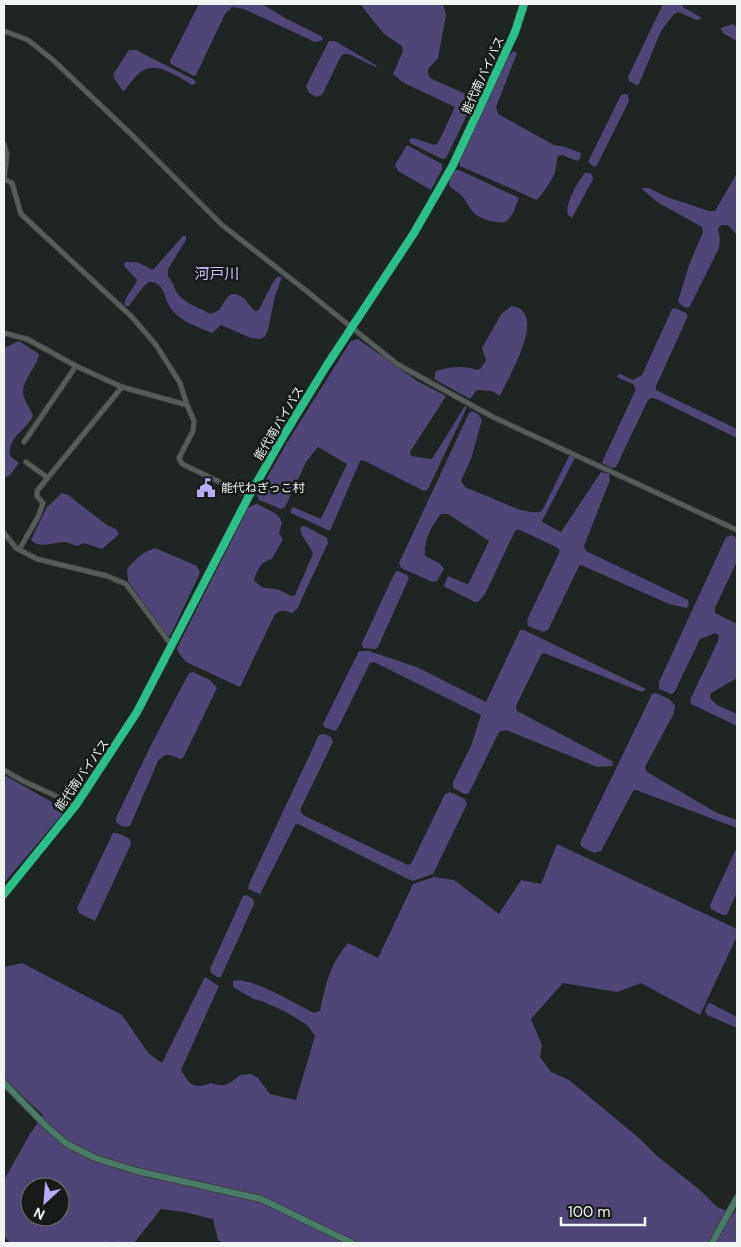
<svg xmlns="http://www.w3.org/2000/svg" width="741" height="1247" font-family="'DM Sans','Noto Sans JP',sans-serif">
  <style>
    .forest { fill: #4f4576; fill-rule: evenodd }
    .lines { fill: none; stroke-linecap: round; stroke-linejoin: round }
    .street-casing { stroke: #3c413e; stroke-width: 6 }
    .secondary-casing { stroke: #3c413e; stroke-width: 8 }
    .highway-casing { stroke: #3c413e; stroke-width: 9 }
    .street { stroke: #565c59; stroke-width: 4.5 }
    .secondary { stroke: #487a67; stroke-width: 6 }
    .highway { stroke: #28c187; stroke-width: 8 }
    .labels { text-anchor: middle; stroke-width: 5; stroke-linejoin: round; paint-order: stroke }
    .street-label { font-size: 12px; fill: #f1f5f3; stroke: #161b18 }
    .poi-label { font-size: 12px; fill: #f1f5f3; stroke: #161b18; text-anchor: start }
    .quarter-label { font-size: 15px; fill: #c9c0fa; stroke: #161b18 }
  </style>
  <rect width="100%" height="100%" fill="#1f2522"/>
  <g class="forest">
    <polygon points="199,4 262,4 287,19 321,36 323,40 315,42 244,9 232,7 225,14 196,75 194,76 171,64 170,61"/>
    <polygon points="360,4 443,4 446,15 438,58 428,69 428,74 430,78 470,96 472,99 472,105 446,158 442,159 410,143 409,140 413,138 435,145 438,143 455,107 402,82 393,74 403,51 402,46 384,34"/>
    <polygon points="663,4 681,4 683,7 700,17 701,19 697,20 678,12 674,14 661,31 639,84 637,85 629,81 628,77"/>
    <polygon points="733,24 737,27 737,41 723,33 721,30 721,28"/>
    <polygon points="329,41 335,41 377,66 376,67 349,54 344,54 341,56 322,95 316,97 309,93 306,86"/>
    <path d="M129 50H136L193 79 196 82 195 84 192 85C179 78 159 62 144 70 136 74 130 84 124 91L122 90 114 78V73Z"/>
    <path d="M514 51 517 53 496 107 498 114 554 145 565 147 581 153 580 159 577 161 562 155 558 156C556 162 557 166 555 172 551 182 544 192 537 200L460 166 459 161 509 55Z"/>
    <polygon points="626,94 628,95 629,101 597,165 594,167 588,162 621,95"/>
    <polygon points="407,145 442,164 442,169 431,190 398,171 395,165"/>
    <path d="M454 170H459L519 198C516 205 513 215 508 220 503 226 480 219 475 214 469 209 465 198 461 195 456 190 452 190 449 185L450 177Z"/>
    <path d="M585 173H590L592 175 593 179 572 218 568 215C564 205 578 181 585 173Z"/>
    <polygon points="737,173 737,235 728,225 721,225 718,229 720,239 719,248 690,306 687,308 681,305 678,301 689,265 703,232 702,227 657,202 642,189 643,188 649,188 667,197 709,211 715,211"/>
    <path d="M183 236H186V240L168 269V277C174 283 172 284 176 291 182 303 200 308 211 314 212 313 217 311 218 311 225 305 226 290 238 295 247 298 249 307 255 311H258C265 300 269 287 277 277H282L275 296 268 330 265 336 261 339 251 338 221 325 212 333C198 327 176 320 169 305 164 297 164 282 150 282 144 283 134 300 129 306H125C124 295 134 290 137 280L124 266 125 262H137L153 270Z"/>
    <path d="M512 306C549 312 508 377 500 396L492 391 477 390 470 399 434 379 436 371C449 367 464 365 477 370L481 368 486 360 482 348 502 313Z"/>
    <polygon points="675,308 686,313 688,316 656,386 656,390 737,429 737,438 659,400 652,398 648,400 616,467 612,468 602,463 603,460 636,389 633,384 619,378 617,377 618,375 620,374 633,380 642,375 672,309"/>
    <polygon points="358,339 417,381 446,396 410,452 411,456 432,459 465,406 467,407 428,489 424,491 363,460 360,461 330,531 291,513 291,510 293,507 321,519 347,464 318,447 306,462 285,507 281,509 259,500 257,495 288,441 347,347 351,341"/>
    <path d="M19 341 39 354C37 368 19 383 24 397 26 404 31 409 33 416 25 432 8 436 10 456L19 463 10 475 4 478V348Z"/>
    <path d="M473 411 478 414 482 420 471 459 461 481 465 487 520 510C528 511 535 514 542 511L569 456 573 455 575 458 542 521 544 523 561 532 601 472 609 474 610 480 584 546 586 551 688 600 689 605 686 608 669 604 581 565 579 566 548 630 543 632 528 626 527 620 560 551 558 548 518 529 515 531 485 594 479 601 475 602 445 587 444 585 448 576 467 584 469 583 489 541 448 514H441C432 525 423 541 425 556L439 563 444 569 437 581 433 582 401 568 399 563 469 413Z"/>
    <path d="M62 493 68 495 107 525 116 529 119 534 102 549 84 543 77 546C74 545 69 543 66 542 54 541 40 550 31 540L47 507Z"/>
    <path d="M257 504 275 513 280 518 282 523 279 533 283 539 272 559C261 561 257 570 254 580 265 591 264 587 276 589 281 590 287 594 291 596L295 595 313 554C310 546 303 539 300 530L302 526H305L327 538 328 543 297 609 292 613C284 610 280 609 274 616L240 687 186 662 178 652 177 648 248 508 253 505Z"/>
    <polygon points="732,535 737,538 737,561 715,608 715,613 737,624 737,678 711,693 710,698 717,705 737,714 737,726 691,704 690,700 718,641 719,635 715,633 700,639 674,693 671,694 659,689 659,682 726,537"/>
    <path d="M155 548 197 566 200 573 170 636H167L128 581 127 569C135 559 143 552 155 548Z"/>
    <polygon points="398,571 407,575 409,578 378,647 375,649 363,648 362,643 395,572"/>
    <polygon points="520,630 524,630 646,689 642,692 544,653 541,655 516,706 517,711 612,761 613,766 597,767 506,730 499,732 469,793 465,794 453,788 453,782 471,746 481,715 374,662 370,663 338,728 335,731 324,727 323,724 359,651 369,651 419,668 486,702"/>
    <path d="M193 672 210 680 217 688 183 758 180 759C170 754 166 752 158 761L130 826C124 828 121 826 116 822V818L151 745 189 673Z"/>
    <polygon points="656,693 669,699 675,705 674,713 645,767 647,772 717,813 737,820 737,828 636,790 633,791 601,851 594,853 582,847 580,843 652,694"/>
    <polygon points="324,734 331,737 333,742 300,810 303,815 408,865 411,864 445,794 450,792 465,799 467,804 433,874 413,881 408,879 298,824 295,825 260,894 248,889 249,884 319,735"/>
    <polygon points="4,775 66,810 4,883"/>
    <polygon points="113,833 117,833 130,839 131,844 95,921 79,913 77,908"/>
    <path d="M557 844 737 929V936L700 1015 641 983 617 992 563 983 531 1019 542 1045 540 1057 551 1072 569 1080 639 1138 657 1156 700 1190 717 1207 734 1214 737 1208V1243H222L218 1240 213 1219 184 1212 161 1209 134 1243H114L112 1241 110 1243H13L8 1241 4 1234V1180L30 1134 43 1115 4 1079V967L22 963 122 1015 149 1054 162 1063 205 977 219 986 181 1070C190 1086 194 1089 211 1083 226 1088 229 1084 240 1075L251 1074 258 1078 270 1094 296 1100 315 1036 307 1025 286 1012 262 1001 254 999 233 987V981C248 975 298 1005 314 1013L320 1011C326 983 329 966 348 943L378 958 413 884 434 877 454 880 499 914 521 880 541 884ZM30 1187H60V1217H30Z"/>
    <polygon points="737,847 737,892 727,915 723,915 711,909 710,905"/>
    <polygon points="247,895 253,899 254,904 221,977 217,977 211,973 210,969 243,896"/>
    <polygon points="710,1003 737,1017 737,1028 707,1015 705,1011 708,1004"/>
  </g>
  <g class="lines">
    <g class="street-casing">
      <g id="street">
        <polyline points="4,31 28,40 53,60 134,137 222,225 304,289 397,364 493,417 737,530"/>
        <polyline points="4,144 7,154 4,179"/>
        <polyline points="4,179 12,183 21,214 132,317 156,345 180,383 187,405 194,421 193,431 179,458 182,464 249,496"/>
        <polyline points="4,333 27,339 76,366 122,387 187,405"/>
        <polyline points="24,442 76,366"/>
        <polyline points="26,462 48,478"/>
        <polyline points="4,533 16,548 37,559 107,576 126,584 172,646"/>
        <polyline points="19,550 38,517 43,503 37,496 37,491 122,387"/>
        <polyline points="4,770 23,781 76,805"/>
      </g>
    </g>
    <g class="secondary-casing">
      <g id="secondary">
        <polyline points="4,1083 46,1126 67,1144 95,1158 137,1171 261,1199 352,1243"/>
        <polyline points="712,1243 737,1198"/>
      </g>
    </g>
    <g class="highway-casing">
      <polyline id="highway" points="4,894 76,805 137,712 249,496 281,440 327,365 414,233 453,165 515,32 524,4"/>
    </g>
    <use href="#street" class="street"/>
    <use href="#secondary" class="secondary"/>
    <use href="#highway" class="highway"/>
  </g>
  <defs>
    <g id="civic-bare" transform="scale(1.5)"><path d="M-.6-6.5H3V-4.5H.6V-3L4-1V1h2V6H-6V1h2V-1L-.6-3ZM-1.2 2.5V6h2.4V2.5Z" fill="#b8abf7" stroke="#161b18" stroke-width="2.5" paint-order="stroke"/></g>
  </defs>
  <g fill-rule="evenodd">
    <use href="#civic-bare" x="206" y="488"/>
  </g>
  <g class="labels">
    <g class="street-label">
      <text transform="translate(483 75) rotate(-65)" y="4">能代南バイパス</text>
      <text transform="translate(279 423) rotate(-59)" y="4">能代南バイパス</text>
      <text transform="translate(82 775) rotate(-55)" y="4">能代南バイパス</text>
    </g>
    <g class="poi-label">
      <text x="221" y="492">能代ねぎっこ村</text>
    </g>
    <g class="quarter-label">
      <text x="217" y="279">河戸川</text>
    </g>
  </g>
  <rect width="741" height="1247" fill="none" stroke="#f1f5f3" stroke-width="10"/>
  <g transform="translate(45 1202) rotate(206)"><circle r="24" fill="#161b18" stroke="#6e7270"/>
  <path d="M0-4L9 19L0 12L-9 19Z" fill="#b8abf7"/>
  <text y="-8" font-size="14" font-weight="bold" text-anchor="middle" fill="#f1f5f3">N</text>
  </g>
  <path d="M561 1217v8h84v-8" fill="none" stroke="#f1f5f3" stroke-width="2.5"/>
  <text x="568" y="1217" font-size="15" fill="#f1f5f3" stroke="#161b18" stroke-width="4" paint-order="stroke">100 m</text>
</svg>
